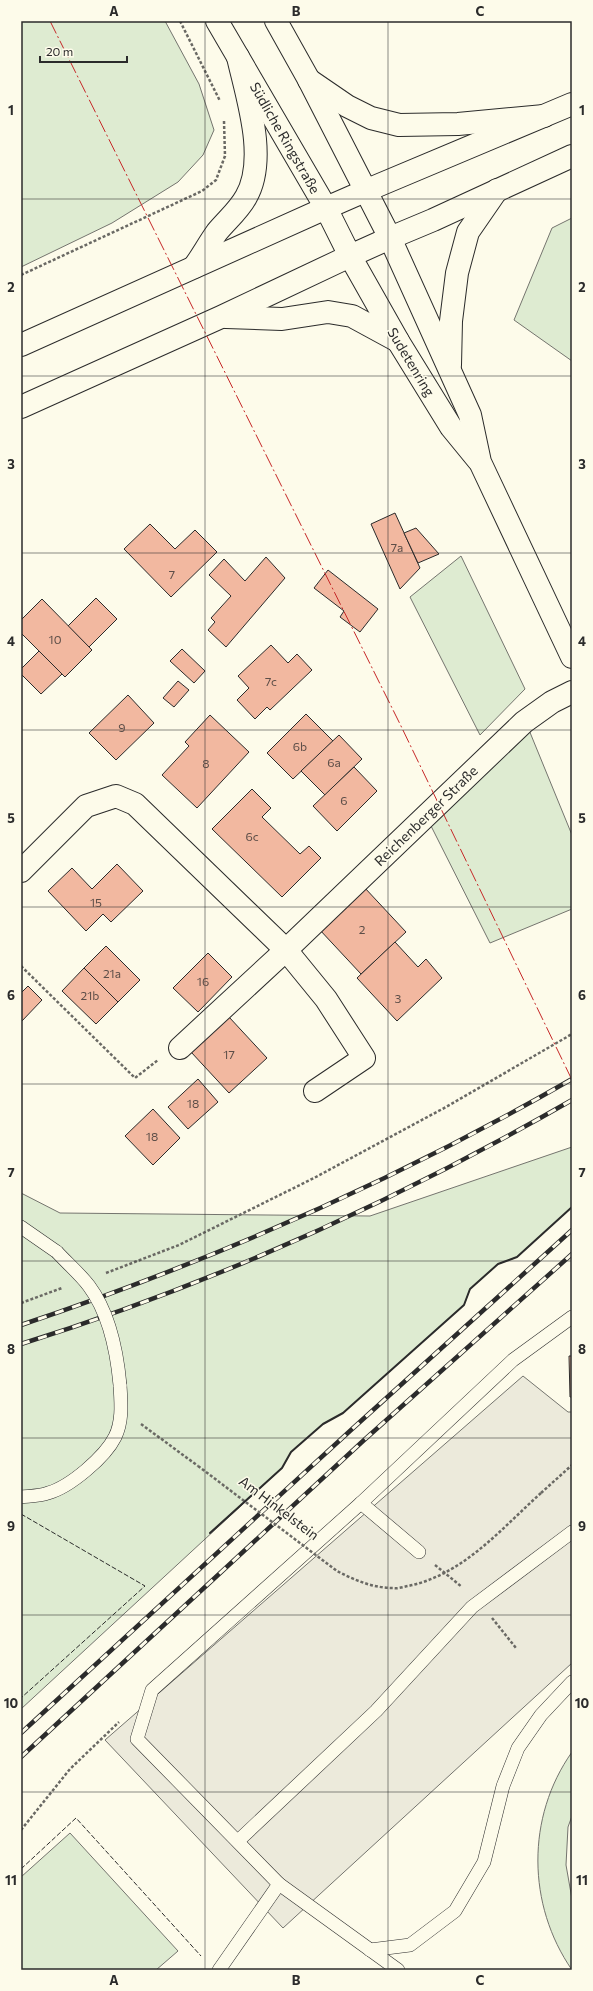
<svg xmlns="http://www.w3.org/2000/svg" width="593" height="1991" font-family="Commissioner,sans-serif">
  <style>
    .green { fill: #deebd1; stroke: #74746e }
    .parking { fill: #eceadb; stroke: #74746e }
    .building { fill: #f2b8a0; stroke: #2b2b2b }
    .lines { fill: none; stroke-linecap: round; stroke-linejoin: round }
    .service-casing { stroke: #2b2b2b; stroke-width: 14 }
    .minor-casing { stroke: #2b2b2b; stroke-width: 24 }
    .tertiary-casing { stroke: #2b2b2b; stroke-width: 24 }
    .secondary-casing { stroke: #2b2b2b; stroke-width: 24 }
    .trunk-casing { stroke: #2b2b2b; stroke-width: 24 }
    .path { stroke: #6a6964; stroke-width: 2.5; stroke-dasharray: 3 2; stroke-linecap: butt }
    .service { stroke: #fdfbea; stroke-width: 13 }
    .minor { stroke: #fdfbea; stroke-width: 22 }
    .tertiary { stroke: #fdfbea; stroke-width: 22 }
    .secondary { stroke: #fdfbea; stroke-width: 22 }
    .trunk { stroke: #fdfbea; stroke-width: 22 }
    .rail-casing { stroke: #2b2b2b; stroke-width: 4.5 }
    .rail { stroke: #fdfbea; stroke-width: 3; stroke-dasharray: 9; stroke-linecap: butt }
    .service-bridge-casing { stroke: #2b2b2b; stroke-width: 14; stroke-linecap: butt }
    .path-bridge { stroke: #6a6964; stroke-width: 2.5; stroke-dasharray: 3 2; stroke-linecap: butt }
    .service-bridge { stroke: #fdfbea; stroke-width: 13 }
    .fence { stroke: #2b2b2b; stroke-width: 1; stroke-dasharray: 5 2; stroke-linecap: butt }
    .wall { stroke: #2b2b2b; stroke-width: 2 }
    .power { stroke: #c62828; stroke-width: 1; stroke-dasharray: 14 3 2 3; stroke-linecap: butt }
    .grid { fill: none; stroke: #2b2b2b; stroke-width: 1; stroke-opacity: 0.55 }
    .labels { text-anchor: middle; stroke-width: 3; stroke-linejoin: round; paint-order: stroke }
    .number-label { font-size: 12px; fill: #5d4e48 }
    .street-label { font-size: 14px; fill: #2b2b2b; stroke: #fdfbea }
    .neatline { fill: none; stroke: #2b2b2b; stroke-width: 1.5 }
    .grid-label { font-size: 13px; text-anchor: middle; font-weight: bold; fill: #2b2b2b }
  </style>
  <rect width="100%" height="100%" fill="#fdfbea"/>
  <g class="green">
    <polygon points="21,21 165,21 199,84 214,130 203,155 178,182 112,223 21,267"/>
    <polygon points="572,218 572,361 514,320 552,228"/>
    <polygon points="461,556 525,689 480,735 410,597"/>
    <polygon points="529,730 572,835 572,909 490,943 430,824"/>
    <polygon points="572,1147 572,1207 517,1257 498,1264 470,1289 464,1305 343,1413 323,1424 291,1452 282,1468 21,1709 21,1193 60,1213 370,1216"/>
    <path d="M572 1752V1816L568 1827 566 1865 572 1899V1970C527 1905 526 1817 572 1752Z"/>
    <polygon points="70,1833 178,1951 156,1970 21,1970 21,1877"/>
  </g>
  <polygon class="parking" points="523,1376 568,1412 572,1412 572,1663 283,1928 105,1740"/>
  <g class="building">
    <polygon points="395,513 420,568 400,589 371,524"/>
    <polygon points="150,524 175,549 195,530 217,552 171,597 124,549"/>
    <polygon points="416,528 439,554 418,563 404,533"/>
    <polygon points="266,557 285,578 226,647 208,630 215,622 211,618 231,596 209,575 224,559 245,581"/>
    <polygon points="328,570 378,609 360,632 340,617 344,611 314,588"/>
    <polygon points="96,598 117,619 89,647 68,626"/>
    <polygon points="42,599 92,650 65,677 21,633 21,620"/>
    <polygon points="271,645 288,663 297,654 312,670 270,710 267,707 255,719 237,700 249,688 238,676"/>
    <polygon points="182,649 205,671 194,683 170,661"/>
    <polygon points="39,651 62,674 41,694 21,674 21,669"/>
    <polygon points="178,681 189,690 174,707 163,698"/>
    <polygon points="128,695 154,723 116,760 89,733"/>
    <polygon points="306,714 333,741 293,779 267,753"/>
    <polygon points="210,715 249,752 197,808 162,775 189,746 185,742"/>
    <polygon points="339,735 362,759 325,795 301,771"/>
    <polygon points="354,767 377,791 337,831 313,806"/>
    <polygon points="252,789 271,808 262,817 300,854 309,846 321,858 282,897 212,829"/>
    <polygon points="117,864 143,891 111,922 103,914 86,931 48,891 72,868 92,889"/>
    <polygon points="364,887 406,932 361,974 319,929"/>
    <polygon points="395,942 418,967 426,959 442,978 397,1021 357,978"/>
    <polygon points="106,946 140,980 118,1002 84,968"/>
    <polygon points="208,953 232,977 198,1012 173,988"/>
    <polygon points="84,968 118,1002 96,1024 62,991"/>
    <polygon points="28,986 42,1000 21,1022 21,993"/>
    <polygon points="229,1017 267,1058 229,1093 191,1052"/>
    <polygon points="198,1079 218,1102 188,1129 168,1107"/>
    <polygon points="153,1109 180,1138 153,1165 125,1136"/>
    <polygon points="569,1356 572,1356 572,1397 570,1397"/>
  </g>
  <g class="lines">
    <g class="service-casing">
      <g id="service">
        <polyline points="21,1227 57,1252"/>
        <path d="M21 1497C30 1496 40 1496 48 1493 70 1487 105 1457 115 1437 123 1421 121 1402 120 1385"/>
        <polyline points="361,1503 419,1552"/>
        <polyline points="238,1841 376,1711 472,1607 572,1532"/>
        <polyline points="370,1950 410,1945 455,1911 484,1862 503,1786 518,1748 541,1715 572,1682"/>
        <polyline points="219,1970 279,1884"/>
        <polyline points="398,1970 279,1884 137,1739 152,1690 361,1503 513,1360 572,1317"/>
      </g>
    </g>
    <g class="minor-casing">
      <g id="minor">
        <polyline points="390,238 470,415 480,462 572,657"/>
        <polyline points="350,256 398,341 451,427 478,460"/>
        <polyline points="450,365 451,321 457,273 468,232 497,190"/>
        <polyline points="21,871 86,806 116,796 135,804 286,950 524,722 552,702 572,692"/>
        <polyline points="180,1048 286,950 326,999 364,1058 315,1091"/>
      </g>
    </g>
    <g class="tertiary-casing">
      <g id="tertiary">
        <polyline points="309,80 347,106 371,118 399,125 458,124 544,116"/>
        <polyline points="365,191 572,104"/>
        <polyline points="390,238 433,220 572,156"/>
      </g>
    </g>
    <g class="secondary-casing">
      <g id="secondary">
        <polyline points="217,21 326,208 350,256 390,238 309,80 276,21"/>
        <polyline points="326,208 365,191"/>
      </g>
    </g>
    <g class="trunk-casing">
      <g id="trunk">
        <path d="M194 267C202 256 209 243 217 232 227 220 239 210 246 197 268 159 247 97 238 57"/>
        <polyline points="226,317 282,319 328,312 352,316 398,341"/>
        <polyline points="21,345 326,208"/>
        <polyline points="21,407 221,317 350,256"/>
      </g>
    </g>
    <g class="path">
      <polyline points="180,21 220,101"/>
      <polyline points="21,275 202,191 216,180 225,156 224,121"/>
      <polyline points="21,966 135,1078 158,1060"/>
      <polyline points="106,1273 179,1245 314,1178 446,1107 572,1034"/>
      <polyline points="21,1303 62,1288"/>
      <polyline points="141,1424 198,1466"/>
      <polyline points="541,1493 572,1465"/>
      <polyline points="435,1565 462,1587"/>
      <polyline points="492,1618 516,1648"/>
      <polyline points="21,1830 70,1769 119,1722"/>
    </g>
    <use href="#service" class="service"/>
    <use href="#minor" class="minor"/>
    <use href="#tertiary" class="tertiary"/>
    <use href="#secondary" class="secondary"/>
    <use href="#trunk" class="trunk"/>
    <g class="rail-casing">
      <g id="rail">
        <path d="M21 1325C212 1261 397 1180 572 1079"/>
        <path d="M21 1344C213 1284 398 1200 572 1100"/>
        <polyline points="21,1733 351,1430 572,1230"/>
        <polyline points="21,1757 363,1441 572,1254"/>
      </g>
    </g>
    <use href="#rail" class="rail"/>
    <g class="service-bridge-casing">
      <path id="service-bridge" d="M57 1252C67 1263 80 1274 89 1286 110 1314 117 1352 120 1385"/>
    </g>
    <path class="path-bridge" d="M198 1466 337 1571C354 1580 373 1588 393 1588 397 1589 403 1587 408 1586 463 1575 501 1529 541 1493"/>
    <use href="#service-bridge" class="service-bridge"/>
    <g class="fence">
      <polyline points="21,1514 145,1586 21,1698"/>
      <polyline points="21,1869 76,1818 201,1956"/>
    </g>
    <polyline class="wall" points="210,1533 282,1468 291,1452 323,1424 343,1413 464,1305 470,1289 498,1264 517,1257 572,1207"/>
    <polyline class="power" points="50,21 400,724 572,1080"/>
  </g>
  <path class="grid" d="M205 21V1970M388 21V1970M21 199H572M21 376H572M21 553H572M21 730H572M21 907H572M21 1084H572M21 1261H572M21 1438H572M21 1615H572M21 1792H572"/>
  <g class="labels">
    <g class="number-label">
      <text x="397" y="552">7a</text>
      <text x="172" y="579">7</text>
      <text x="55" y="644">10</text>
      <text x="271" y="686">7c</text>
      <text x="122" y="732">9</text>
      <text x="300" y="751">6b</text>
      <text x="334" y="767">6a</text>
      <text x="206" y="768">8</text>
      <text x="344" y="805">6</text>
      <text x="252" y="841">6c</text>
      <text x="96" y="907">15</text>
      <text x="362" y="934">2</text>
      <text x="112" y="978">21a</text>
      <text x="203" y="986">16</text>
      <text x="90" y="1000">21b</text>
      <text x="398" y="1003">3</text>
      <text x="229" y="1059">17</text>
      <text x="193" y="1108">18</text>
      <text x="152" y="1141">18</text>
    </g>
    <g class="street-label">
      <text transform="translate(285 138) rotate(60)" y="5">Südliche Ringstraße</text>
      <text transform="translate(411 362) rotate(59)" y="5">Sudetenring</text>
      <text transform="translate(426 816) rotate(-44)" y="5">Reichenberger Straße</text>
      <text transform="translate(279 1508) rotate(37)" y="5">Am Hinkelstein</text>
    </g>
  </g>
  <rect width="593" height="1991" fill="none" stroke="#fdfbea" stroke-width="44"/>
  <path d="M40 56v6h87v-6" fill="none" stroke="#2b2b2b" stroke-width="2"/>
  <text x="46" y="56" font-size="12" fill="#2b2b2b" stroke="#fdfbea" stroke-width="3" paint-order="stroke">20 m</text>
  <rect x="22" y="22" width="549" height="1947" class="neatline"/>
  <g class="grid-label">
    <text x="114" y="16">A</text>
    <text x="296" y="16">B</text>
    <text x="480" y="16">C</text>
    <text x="11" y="115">1</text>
    <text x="582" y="115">1</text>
    <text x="11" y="292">2</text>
    <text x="582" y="292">2</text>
    <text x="11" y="469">3</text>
    <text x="582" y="469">3</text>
    <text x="11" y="646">4</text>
    <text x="582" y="646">4</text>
    <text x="11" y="823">5</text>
    <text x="582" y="823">5</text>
    <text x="11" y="1000">6</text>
    <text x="582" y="1000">6</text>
    <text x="11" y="1177">7</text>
    <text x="582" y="1177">7</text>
    <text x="11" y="1354">8</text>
    <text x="582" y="1354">8</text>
    <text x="11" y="1531">9</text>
    <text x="582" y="1531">9</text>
    <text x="11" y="1708">10</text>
    <text x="582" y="1708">10</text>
    <text x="11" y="1885">11</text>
    <text x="582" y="1885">11</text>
    <text x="114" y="1985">A</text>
    <text x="296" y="1985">B</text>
    <text x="480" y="1985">C</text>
  </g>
</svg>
